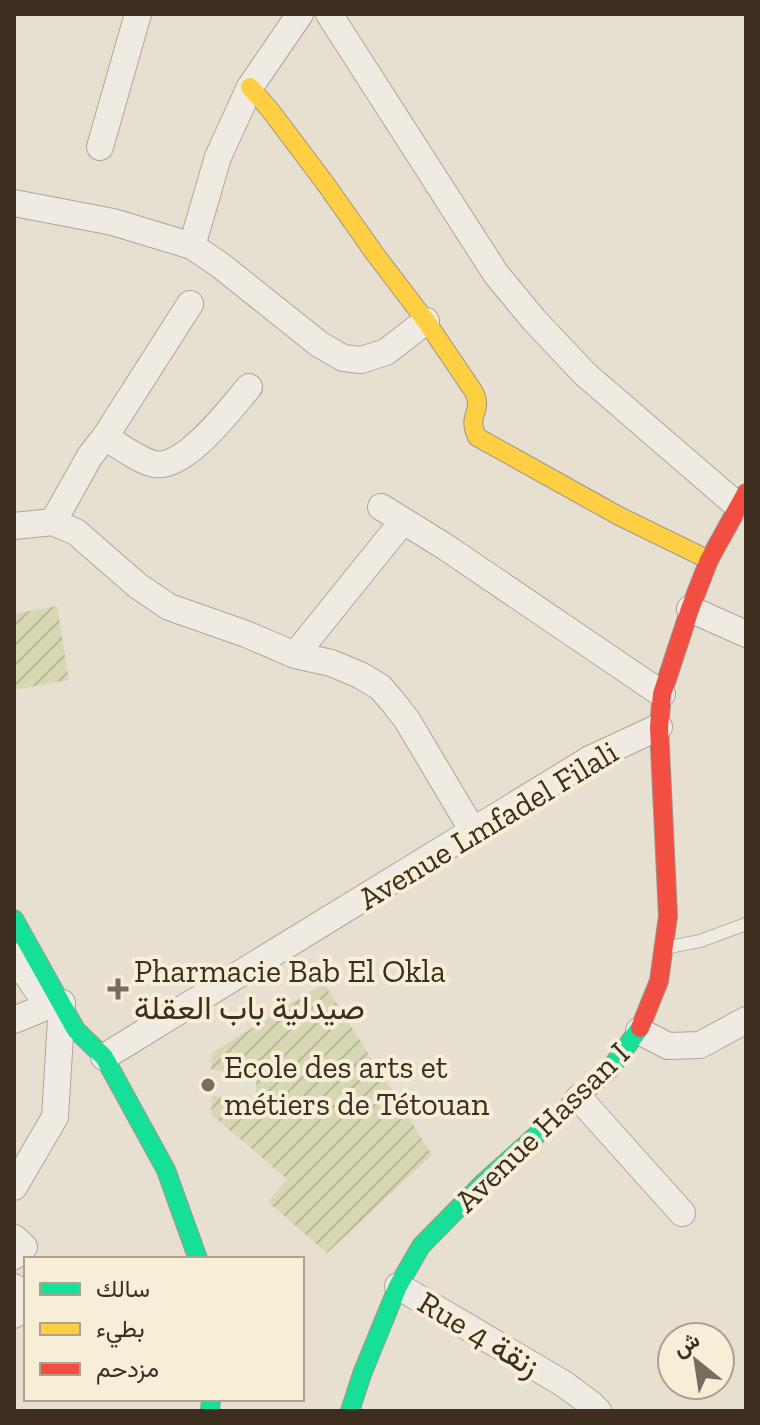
<svg xmlns="http://www.w3.org/2000/svg" width="760" height="1425" font-family="'Zilla Slab',Vazirmatn,serif">
  <style>
    .garden { fill: url(#garden-furrows) }
    .lines { fill: none; stroke-linecap: round; stroke-linejoin: round }
    .lane-casing { stroke: #ada599; stroke-width: 14 }
    .street-casing { stroke: #ada599; stroke-width: 28 }
    .fast-casing { stroke: #9c958a; stroke-width: 20 }
    .slow-casing { stroke: #9c958a; stroke-width: 20 }
    .jam-casing { stroke: #9c958a; stroke-width: 20 }
    .lane { stroke: #efebe3; stroke-width: 12 }
    .street { stroke: #efebe3; stroke-width: 26 }
    .fast { stroke: #16e098; stroke-width: 18 }
    .slow { stroke: #ffcf43; stroke-width: 18 }
    .jam { stroke: #f24e42; stroke-width: 18 }
    .poi-dot { fill: #786c5e; stroke: #f7eed8; stroke-width: 3 }
    .labels { text-anchor: middle; stroke-width: 8; stroke-linejoin: round; paint-order: stroke }
    .street-label { font-size: 32px; fill: #3d2e20; stroke: #f7eed8 }
    .poi-label { font-size: 32px; fill: #3d2e20; stroke: #f7eed8; text-anchor: start }
  </style>
  <defs>
    <pattern id="garden-furrows" width="10" height="10" patternUnits="userSpaceOnUse" patternTransform="scale(2)"><rect width="10" height="10" fill="#d6d7b3"/><path d="M-1 1l2-2M0 10L10 0M9 11l2-2" fill="none" stroke="#b9b99a"/></pattern>
  </defs>
  <rect width="100%" height="100%" fill="#e7e0d1"/>
  <g class="garden">
    <polygon points="57,606 69,680 14,690 14,614"/>
    <polygon points="324,983 432,1155 327,1253 268,1202 287,1179 211,1114 212,1096 255,1100 257,1075 211,1070 212,1053"/>
  </g>
  <g class="lines">
    <g class="lane-casing">
      <polyline id="lane" points="669,947 700,941 746,924"/>
    </g>
    <g class="street-casing">
      <g id="street">
        <polyline points="329,14 496,274 534,320 585,374 738,506"/>
        <polyline points="100,147 138,14"/>
        <polyline points="14,203 113,222 192,246 220,265 319,344 343,358 361,360 386,352 426,321"/>
        <polyline points="192,246 218,157 250,87 300,14"/>
        <polyline points="105,437 190,304"/>
        <polyline points="381,507 444,546 662,694"/>
        <path d="M53 522 90 456 105 437C118 445 140 461 154 464 185 470 231 408 249 387"/>
        <polyline points="14,526 53,522 76,532 138,586 169,607 246,634 295,655 331,663 360,675 380,687 393,702 407,720 473,831"/>
        <polyline points="690,609 746,634"/>
        <polyline points="295,655 403,521"/>
        <polyline points="14,956 48,1006 14,1020"/>
        <polyline points="639,1031 668,1046 700,1045 746,1020"/>
        <polyline points="104,1057 590,759 659,727"/>
        <polyline points="579,1098 682,1213"/>
        <polyline points="14,1187 55,1117 62,1003"/>
        <polyline points="14,1238 24,1247 14,1256"/>
        <polyline points="398,1286 564,1384 591,1404 598,1411"/>
        <polyline points="14,1287 19,1294 14,1315"/>
      </g>
    </g>
    <g class="fast-casing">
      <g id="fast">
        <polyline points="14,919 76,1030 104,1057 166,1170 198,1259"/>
        <polyline points="210,1411 211,1399"/>
        <polyline points="350,1411 362,1374 398,1286 421,1246 482,1184 610,1069 640,1028"/>
      </g>
    </g>
    <g class="slow-casing">
      <path id="slow" d="M250 87 270 110 325 183 375 254 426 321 474 392C484 413 466 413 477 437L619 516 709 560"/>
    </g>
    <g class="jam-casing">
      <polyline id="jam" points="640,1028 659,981 668,916 659,727 662,694 690,609 709,560 746,493"/>
    </g>
    <use href="#lane" class="lane"/>
    <use href="#street" class="street"/>
    <use href="#fast" class="fast"/>
    <use href="#slow" class="slow"/>
    <use href="#jam" class="jam"/>
  </g>
  <g class="poi-dot">
    <path d="M114 977h8v8h8v8h-8v8h-8v-8h-8v-8h8z"/>
    <circle cx="208" cy="1085" r="8"/>
  </g>
  <g class="labels">
    <g class="street-label">
      <text transform="translate(488 825) rotate(-31)" y="11">Avenue Lmfadel Filali</text>
      <text transform="translate(542 1127) rotate(-44)" y="11">Avenue Hassan I</text>
      <text transform="translate(479 1334) rotate(31)" y="11">Rue 4 زنقة</text>
    </g>
    <g class="poi-label">
      <text x="134" y="982">Pharmacie Bab El Okla<tspan x="134" dy="37">صيدلية باب العقلة</tspan></text>
      <text x="224" y="1078">Ecole des arts et<tspan x="224" dy="37">métiers de Tétouan</tspan></text>
    </g>
  </g>
  <rect width="760" height="1425" fill="none" stroke="#3d2e20" stroke-width="32"/>
  <rect x="24" y="1257" width="280" height="144" fill="#f7eed8" stroke="#ada18e" stroke-width="2"/>
  <rect x="40" y="1283" width="40" height="12" fill="#16e098" stroke="#ada18e" stroke-width="2"/>
  <text x="96" y="1297" font-size="24" fill="#3d2e20">سالك</text>
  <rect x="40" y="1323" width="40" height="12" fill="#ffcf43" stroke="#ada18e" stroke-width="2"/>
  <text x="96" y="1337" font-size="24" fill="#3d2e20">بطيء</text>
  <rect x="40" y="1363" width="40" height="12" fill="#f24e42" stroke="#ada18e" stroke-width="2"/>
  <text x="96" y="1377" font-size="24" fill="#3d2e20">مزدحم</text>
  <g transform="translate(696 1361) rotate(330)"><circle r="38" fill="#f7eed8" stroke="#ada18e" stroke-width="2"/>
  <path d="M0-6L14 30L0 20L-14 30Z" fill="#786c5e"/>
  <text y="-12" font-size="22" font-weight="bold" text-anchor="middle" fill="#3d2e20">ش</text>
  </g>
</svg>
